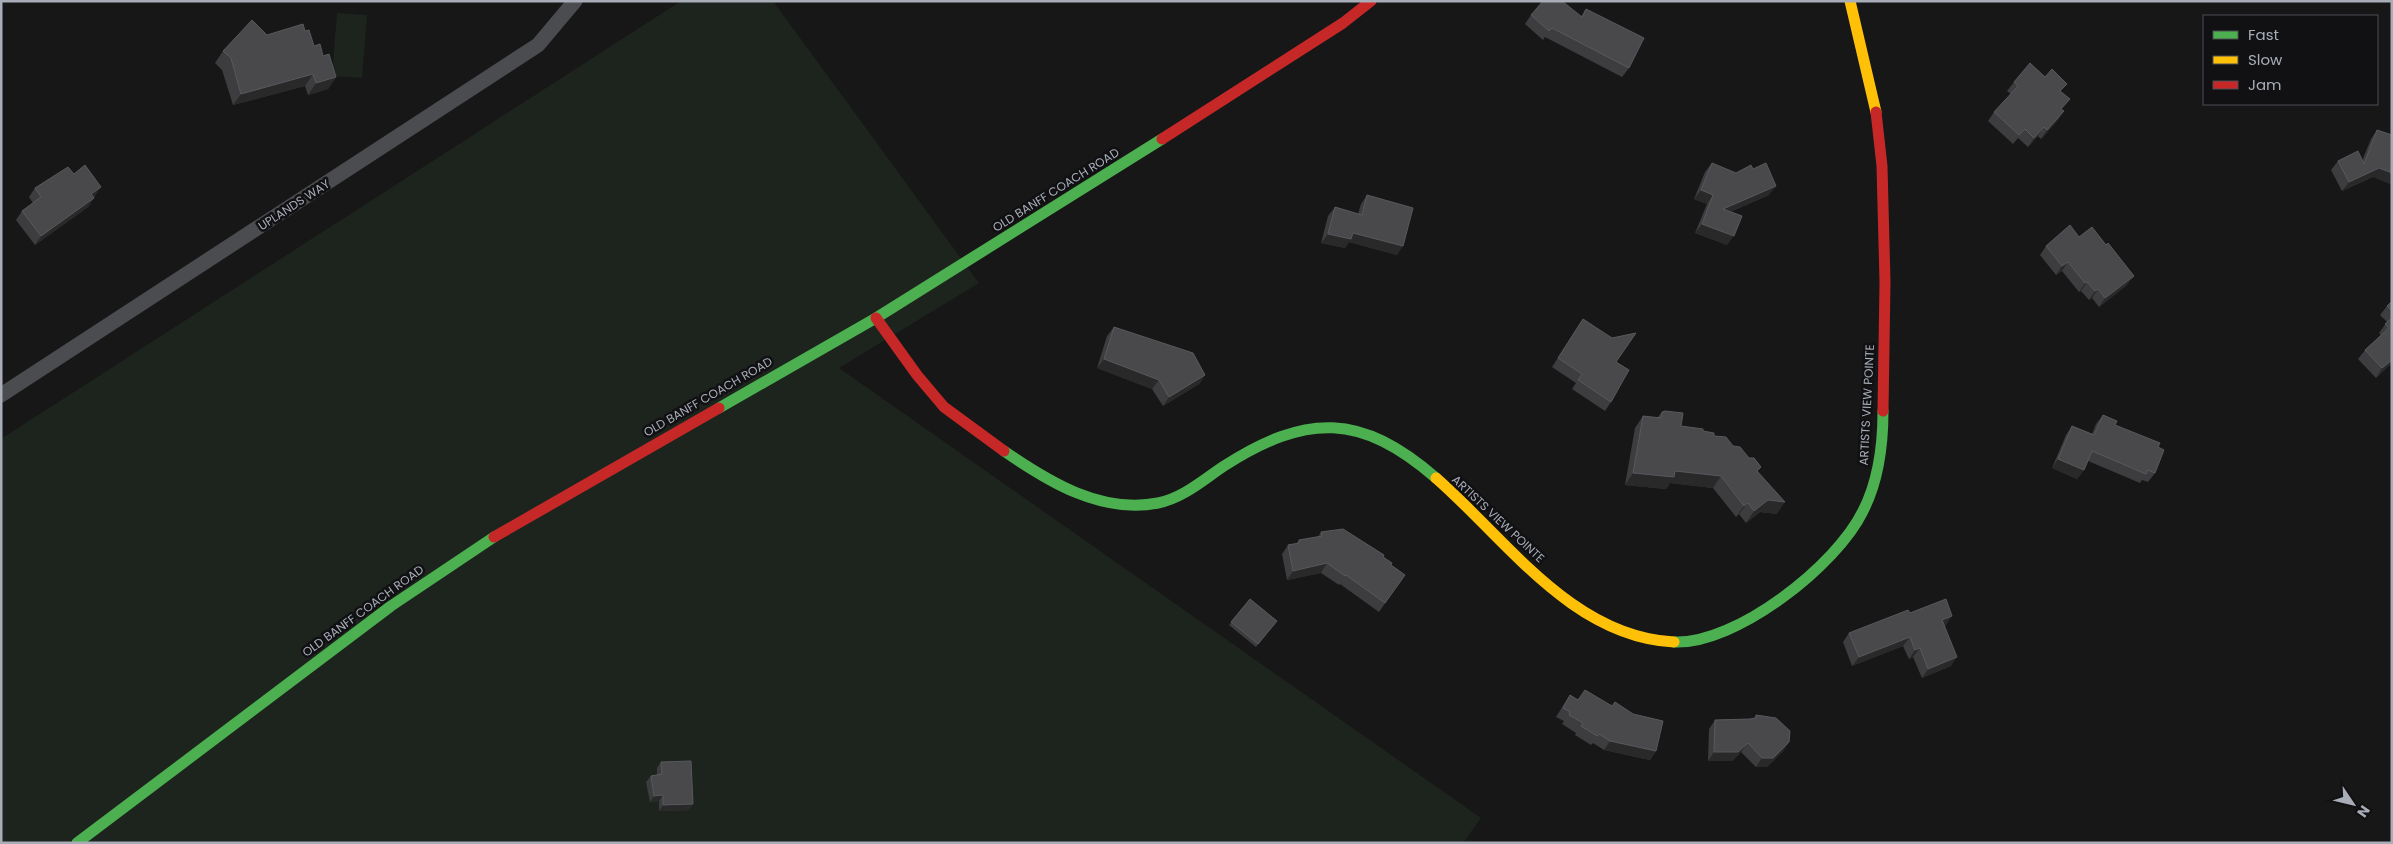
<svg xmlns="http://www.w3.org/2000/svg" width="2393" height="844" font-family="Poppins,sans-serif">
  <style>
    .green { fill: #1d241e }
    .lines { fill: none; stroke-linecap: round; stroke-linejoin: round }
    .street { stroke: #4b4c50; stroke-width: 15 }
    .fast { stroke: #4caf50; stroke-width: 11 }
    .slow { stroke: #ffc107; stroke-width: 11 }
    .jam { stroke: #c62828; stroke-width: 11 }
    .wall { fill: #3d3d3f }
    .shaded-wall { fill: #29292a }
    .building { fill: #49494c; stroke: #58595d }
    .labels { text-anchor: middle; stroke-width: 5; stroke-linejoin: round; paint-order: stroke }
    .street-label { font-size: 12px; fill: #a8adb8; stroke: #111113 }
  </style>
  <rect width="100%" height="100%" fill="#171717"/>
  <g class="green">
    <polygon points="681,1 773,1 979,283 839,368 1481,818 1463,843 1,843 1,439"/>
    <polygon points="337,13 367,15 362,78 332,76"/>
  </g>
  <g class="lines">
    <polyline class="street" points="1,395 538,45 575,1"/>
    <g class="fast">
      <polyline points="719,408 876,318 1162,139"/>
      <path d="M1004 451C1049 482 1101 514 1158 503 1183 498 1203 480 1224 466 1307 413 1361 413 1436 478"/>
      <path d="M1674 642C1736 645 1837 565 1863 511 1879 480 1883 446 1883 411"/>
      <polyline points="77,843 391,606 494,537"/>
    </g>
    <g class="slow">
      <polyline points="1850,1 1876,112"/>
      <path d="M1436 478C1506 539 1572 637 1674 642"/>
    </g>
    <g class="jam">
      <polyline points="1876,112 1882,166 1885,282 1883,411"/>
      <polyline points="1162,139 1343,23 1371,1"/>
      <polyline points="876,318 917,375 944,407 1004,451"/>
      <polyline points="494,537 719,408"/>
    </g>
  </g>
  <g class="wall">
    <polygon points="1586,9 1629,68 1622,77 1545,37 1543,40 1525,24 1531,15 1581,17"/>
    <polygon points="305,31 314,46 323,56 336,77 328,89 308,95 305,86 233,105 222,70 215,63 223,51 267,35"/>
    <polygon points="2014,82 2061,92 2062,110 2058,120 2041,139 2038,136 2028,147 2018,138 2013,144 1988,121 1994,112 2011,94 2007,91"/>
    <polygon points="2377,130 2373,177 2342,191 2331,170 2338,161 2362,161 2371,139"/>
    <polygon points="1712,163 1769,195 1730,212 1727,245 1695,233 1707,204 1694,199 1705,172"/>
    <polygon points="35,188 95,196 88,207 35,245 16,220 22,211 33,203 29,197"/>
    <polygon points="1367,195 1397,255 1349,242 1345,248 1321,243 1328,216 1335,207 1358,214 1361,204"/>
    <polygon points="2079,237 2127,285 2099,307 2092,298 2089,300 2081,291 2079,292 2062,271 2056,275 2040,255 2046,246"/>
    <polygon points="2392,301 2392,363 2376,378 2358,359 2365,350 2381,335 2379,333 2387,322 2380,315 2387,306"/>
    <polygon points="1583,319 1616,362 1611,402 1605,411 1572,389 1576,383 1552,367"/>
    <polygon points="1114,327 1205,375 1199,384 1163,406 1152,389 1097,368 1107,336"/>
    <polygon points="1662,412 1681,426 1703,431 1714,436 1733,446 1758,472 1777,514 1760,512 1746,523 1739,514 1736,517 1713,488 1670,483 1666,489 1625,485 1635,428 1643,416 1657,418"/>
    <polygon points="2103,415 2115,425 2158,447 2155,473 2148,482 2142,480 2140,483 2088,461 2084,470 2077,479 2052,468 2066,435 2072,426 2092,434 2096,424"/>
    <polygon points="1321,532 1383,557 1391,565 1405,575 1379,612 1340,584 1339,585 1321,573 1287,580 1282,554 1288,545 1296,544 1299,540 1318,537"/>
    <polygon points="1250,599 1277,621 1256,647 1229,625"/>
    <polygon points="1910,613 1946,625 1945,626 1951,666 1922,678 1913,657 1909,659 1903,646 1852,666 1843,642 1849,633"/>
    <polygon points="1585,690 1656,751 1650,760 1604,750 1593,743 1591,745 1575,735 1576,733 1562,724 1564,721 1556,717 1564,704 1570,695 1578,700"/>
    <polygon points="1756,715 1789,742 1783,751 1767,767 1756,767 1741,752 1732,761 1708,761 1709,729 1715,720 1750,719 1754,718"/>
    <polygon points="661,762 693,804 689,810 659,811 659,801 650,802 646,782 651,776 657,775 657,768"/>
  </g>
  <g class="shaded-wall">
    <polygon points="313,74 305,86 233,105 241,94"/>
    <polygon points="336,77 328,89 308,95 316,83"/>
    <polygon points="2064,111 2058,120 2041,139 2047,130"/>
    <polygon points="2044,127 2038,136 2028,147 2034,138"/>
    <polygon points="2379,168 2392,173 2392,185 2373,177 2342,191 2349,182"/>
    <polygon points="1776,186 1769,195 1716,218 1723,209"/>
    <polygon points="101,187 95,196 85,203 91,194"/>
    <polygon points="1701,190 1713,195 1707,204 1694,199"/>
    <polygon points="94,198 88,207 35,245 41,236"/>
    <polygon points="1702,224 1734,236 1727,245 1695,233"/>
    <polygon points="1353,233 1403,246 1397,255 1349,242 1345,248 1321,243 1328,234"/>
    <polygon points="2068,262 2062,271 2056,275 2062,266"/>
    <polygon points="2134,276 2127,285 2099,307 2105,298"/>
    <polygon points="2087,282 2081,291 2079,292 2085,283"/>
    <polygon points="2098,289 2092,298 2089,300 2095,291"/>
    <polygon points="1104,359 1159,380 1152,389 1097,368"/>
    <polygon points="2392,360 2392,363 2376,378 2382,368"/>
    <polygon points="1205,375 1199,384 1163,406 1169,397"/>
    <polygon points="2058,459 2084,470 2077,479 2052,468"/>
    <polygon points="1675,471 1721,476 1713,488 1670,483 1666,489 1625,485 1633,473"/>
    <polygon points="1768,500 1785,502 1777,514 1760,512 1746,523 1754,511"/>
    <polygon points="1748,503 1739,514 1736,517 1744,506"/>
    <polygon points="1327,563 1321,573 1287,580 1293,571"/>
    <polygon points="1952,616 1946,625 1936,629 1942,620"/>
    <polygon points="1910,637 1903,646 1852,666 1859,657"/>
    <polygon points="1920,648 1913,657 1909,659 1915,650"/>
    <polygon points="1957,657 1951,666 1922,678 1928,669"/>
    <polygon points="1610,741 1656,751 1650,760 1604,750"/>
    <polygon points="1789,742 1783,751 1767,767 1756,767 1762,758"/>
    <polygon points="1748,743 1741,752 1732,761 1708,761 1714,752"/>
    <polygon points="663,795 659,801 650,802 654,796"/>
    <polygon points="693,804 689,810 659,811 663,805"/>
  </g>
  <g class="building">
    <polygon points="1543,1 1562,1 1582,17 1586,9 1644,38 1629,68 1552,28 1549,31 1531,15"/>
    <polygon points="252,20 267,35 303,24 305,31 309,30 314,46 320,44 323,56 329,54 336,77 316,83 313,74 241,94 231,58 223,51"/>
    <polygon points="2030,63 2045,77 2052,69 2067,84 2060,91 2070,99 2061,109 2064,111 2047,130 2044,127 2034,138 2025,129 2019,135 1994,112 2018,86 2014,82"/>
    <polygon points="2377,130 2392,135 2392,173 2379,168 2349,182 2338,161 2358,151 2364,164"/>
    <polygon points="1712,163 1736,173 1751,165 1753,169 1766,163 1776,186 1723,209 1742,216 1734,236 1702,224 1713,195 1701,190"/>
    <polygon points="85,165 101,187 91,194 94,198 41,236 22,211 41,197 35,188 68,167 74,174"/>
    <polygon points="1367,195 1413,208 1403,246 1353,233 1351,239 1328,234 1335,207 1362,215"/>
    <polygon points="2070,225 2079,237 2092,227 2106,245 2108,243 2134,276 2105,298 2098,289 2095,291 2087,282 2085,283 2068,262 2062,266 2046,246"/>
    <polygon points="2392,301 2392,311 2387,306"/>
    <polygon points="2392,318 2392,360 2382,368 2365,350 2389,328 2385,324"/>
    <polygon points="1583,319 1612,338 1636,333 1616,362 1629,370 1611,402 1578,380 1582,374 1558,358"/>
    <polygon points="1114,327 1193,353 1205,375 1169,397 1159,380 1104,359"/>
    <polygon points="1665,411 1683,413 1681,426 1703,429 1703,431 1714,433 1714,436 1726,437 1733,446 1740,447 1749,458 1754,458 1761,467 1757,471 1785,502 1768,500 1754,511 1748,503 1744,506 1721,476 1675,471 1674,477 1633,473 1643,416 1661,418 1662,412"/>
    <polygon points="2103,415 2117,421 2115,425 2160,443 2158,447 2164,450 2155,473 2148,470 2146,474 2092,451 2084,470 2058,459 2072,426 2094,435"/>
    <polygon points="1343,529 1384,555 1383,557 1392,563 1391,565 1405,575 1385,603 1346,575 1345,576 1327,563 1293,571 1288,545 1299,543 1299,540 1322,536 1321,532"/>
    <polygon points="1250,599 1277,621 1258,644 1231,622"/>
    <polygon points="1946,599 1952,616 1942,620 1957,657 1928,669 1920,648 1915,650 1910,637 1859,657 1849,633 1908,610 1910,613"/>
    <polygon points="1585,690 1612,706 1615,702 1633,714 1663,721 1656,751 1610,741 1599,734 1597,736 1581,726 1583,723 1569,715 1570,712 1563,708 1570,695 1578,700"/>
    <polygon points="1756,715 1776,718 1790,731 1789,742 1773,758 1762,758 1748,743 1738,752 1714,752 1715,720 1750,719 1756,718"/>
    <polygon points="691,761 693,804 663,805 663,795 654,796 651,776 662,774 661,762"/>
  </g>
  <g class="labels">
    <g class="street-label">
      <text transform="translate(1056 190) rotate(-32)" y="4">OLD BANFF COACH ROAD</text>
      <text transform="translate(294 205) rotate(-33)" y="4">UPLANDS WAY</text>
      <text transform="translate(708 397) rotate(-30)" y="4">OLD BANFF COACH ROAD</text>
      <text transform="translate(1867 405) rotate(-87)" y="4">ARTISTS VIEW POINTE</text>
      <text transform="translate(1498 519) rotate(43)" y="4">ARTISTS VIEW POINTE</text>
      <text transform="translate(363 611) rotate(-36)" y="4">OLD BANFF COACH ROAD</text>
    </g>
  </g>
  <rect width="2393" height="844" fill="none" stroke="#a8adb8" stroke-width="5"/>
  <rect x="2203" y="15" width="175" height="90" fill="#111113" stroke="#4d4f55"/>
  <rect x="2213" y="31" width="25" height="8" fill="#4caf50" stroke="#4d4f55"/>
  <text x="2248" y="40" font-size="15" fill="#a8adb8">Fast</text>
  <rect x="2213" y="56" width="25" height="8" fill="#ffc107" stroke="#4d4f55"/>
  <text x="2248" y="65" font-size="15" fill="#a8adb8">Slow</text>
  <rect x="2213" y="81" width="25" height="8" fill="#c62828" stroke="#4d4f55"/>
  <text x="2248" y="90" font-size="15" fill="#a8adb8">Jam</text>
  <g transform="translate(2353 804) rotate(125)" stroke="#111113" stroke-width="4" paint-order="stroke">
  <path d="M0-4L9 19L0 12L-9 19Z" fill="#a8adb8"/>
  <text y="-8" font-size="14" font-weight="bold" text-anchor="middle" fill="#a8adb8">N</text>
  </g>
</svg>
